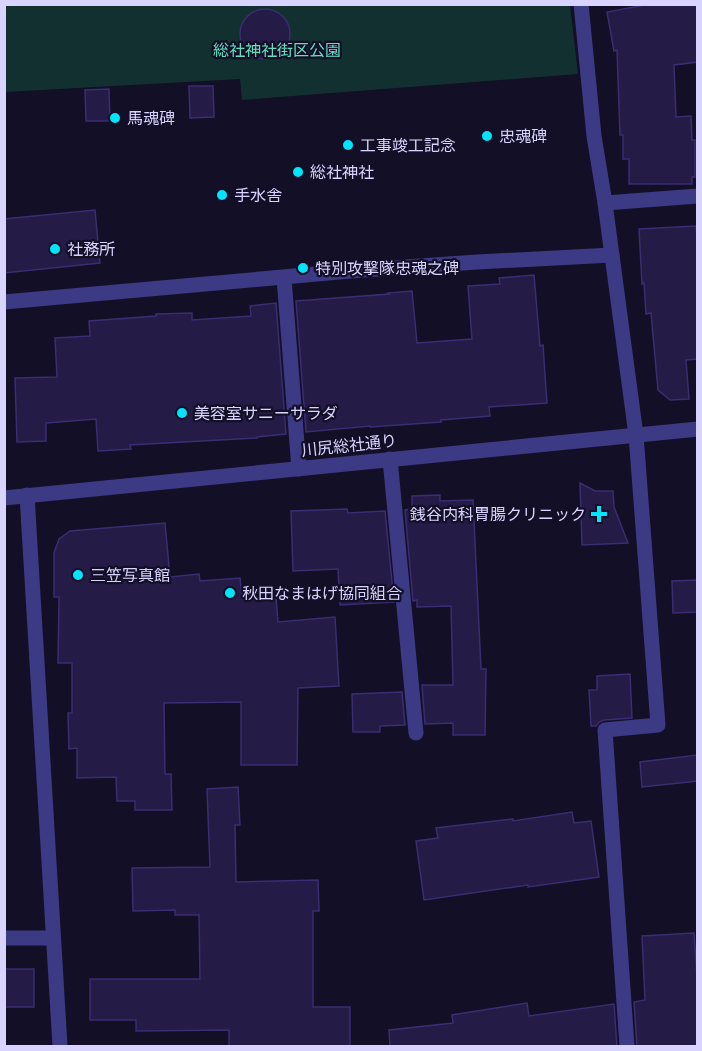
<svg xmlns="http://www.w3.org/2000/svg" width="702" height="1051" font-family="Barlow,'Noto Sans JP',sans-serif">
  <style>
    .green { fill: #12302f }
    .building { fill: #241b47; stroke: #3b2d73; stroke-width: 1.5 }
    .lines { fill: none; stroke-linecap: round; stroke-linejoin: round }
    .service { stroke: #3d3a85; stroke-width: 15 }
    .minor { stroke: #3d3a85; stroke-width: 15 }
    .tertiary { stroke: #3d3a85; stroke-width: 15 }
    .poi-dot { fill: #00e5ff; stroke: #130f26; stroke-width: 2 }
    .labels { text-anchor: middle; stroke-width: 4.5; stroke-linejoin: round; paint-order: stroke }
    .park-label { font-size: 16px; fill: #5fe0c0; stroke: #130f26 }
    .poi-label { font-size: 16px; fill: #d9d4ff; stroke: #130f26; text-anchor: start }
    .street-label { font-size: 16px; fill: #d9d4ff; stroke: #130f26 }
  </style>
  <rect width="100%" height="100%" fill="#130f26"/>
  <polygon class="green" points="5,4 570,5 578,74 242,100 240,79 5,92"/>
  <g class="building">
    <polygon points="650,4 698,4 698,62 674,65 676,117 691,116 692,140 695,140 695,177 692,177 692,184 629,184 629,159 623,159 623,135 620,135 617,50 614,51 607,12"/>
    <circle cx="265" cy="34" r="25"/>
    <polygon points="189,86 213,86 214,117 190,118"/>
    <polygon points="109,89 110,121 86,121 85,90"/>
    <polygon points="95,210 100,263 4,273 4,219"/>
    <polygon points="696,226 698,248 698,359 686,360 689,399 670,400 658,390 651,313 646,314 644,283 642,284 639,229"/>
    <polygon points="534,275 540,346 543,345 547,403 489,407 490,416 441,420 441,422 370,427 370,426 306,432 296,301 389,294 388,293 412,291 417,343 472,339 468,286 500,284 499,278"/>
    <polygon points="276,303 286,434 257,437 257,438 130,445 131,449 98,451 96,419 46,423 46,441 17,442 15,378 57,377 55,338 90,336 89,321 156,316 156,314 192,313 192,320 251,316 250,306"/>
    <polygon points="580,483 595,491 613,491 614,507 628,543 582,545"/>
    <polygon points="440,495 440,501 473,500 481,669 486,669 485,735 453,735 453,723 425,724 422,685 453,685 451,606 417,607 417,600 413,601 405,510 412,509 412,496"/>
    <polygon points="347,509 348,513 385,511 394,602 340,605 338,569 293,571 291,511"/>
    <polygon points="165,523 170,577 199,574 200,581 240,578 242,599 276,597 278,622 335,617 339,686 298,688 297,765 241,765 241,702 164,703 165,774 171,774 172,810 135,810 135,801 117,801 116,777 77,778 77,748 69,749 68,713 72,713 72,663 58,663 59,597 54,597 54,553 59,539 70,531"/>
    <polygon points="698,580 698,612 673,613 672,581"/>
    <polygon points="630,674 632,718 604,720 599,722 596,726 591,726 589,690 597,690 597,676"/>
    <polygon points="402,692 405,725 380,726 380,732 353,732 352,694"/>
    <polygon points="698,755 698,781 642,787 640,762"/>
    <polygon points="238,787 240,825 235,825 236,882 318,880 319,911 313,911 313,1007 350,1007 350,1047 229,1047 229,1030 136,1031 136,1020 90,1020 90,979 200,979 199,915 175,915 175,910 133,911 132,868 210,867 207,789"/>
    <polygon points="572,812 574,823 591,821 599,877 528,887 528,885 424,900 416,841 438,838 436,828 513,819 513,821"/>
    <polygon points="694,933 698,992 698,1047 637,1047 634,1002 645,1000 642,936"/>
    <rect x="4" y="969" width="30" height="38"/>
    <polygon points="527,1003 529,1016 614,1004 617,1047 390,1047 389,1030 453,1023 452,1015"/>
  </g>
  <g class="lines">
    <polyline class="service" points="4,302 350,271 477,262 612,255"/>
    <g class="minor">
      <polyline points="581,4 594,136 605,203 636,435 658,725 605,730 627,1046"/>
      <polyline points="605,203 698,196"/>
      <polyline points="284,278 299,469"/>
      <polyline points="390,459 416,733"/>
      <polyline points="27,495 60,1046"/>
      <polyline points="4,938 53,938"/>
    </g>
    <polyline class="tertiary" points="4,498 698,429"/>
  </g>
  <g class="poi-dot">
    <circle cx="115" cy="118" r="6"/>
    <circle cx="487" cy="136" r="6"/>
    <circle cx="348" cy="145" r="6"/>
    <circle cx="298" cy="172" r="6"/>
    <circle cx="222" cy="195" r="6"/>
    <circle cx="55" cy="249" r="6"/>
    <circle cx="303" cy="268" r="6"/>
    <circle cx="182" cy="413" r="6"/>
    <path d="M596 505h6v6h6v6h-6v6h-6v-6h-6v-6h6z"/>
    <circle cx="78" cy="575" r="6"/>
    <circle cx="230" cy="593" r="6"/>
  </g>
  <g class="labels">
    <g class="park-label">
      <text x="277" y="56">総社神社街区公園</text>
    </g>
    <g class="poi-label">
      <text x="127" y="124">馬魂碑</text>
      <text x="499" y="142">忠魂碑</text>
      <text x="360" y="151">工事竣工記念</text>
      <text x="310" y="178">総社神社</text>
      <text x="234" y="201">手水舎</text>
      <text x="67" y="255">社務所</text>
      <text x="315" y="274">特別攻撃隊忠魂之碑</text>
      <text x="194" y="419">美容室サニーサラダ</text>
      <text x="586" y="520" text-anchor="end">銭谷内科胃腸クリニック</text>
      <text x="90" y="581">三笠写真館</text>
      <text x="242" y="599">秋田なまはげ協同組合</text>
    </g>
    <g class="street-label">
      <text transform="translate(349 445) rotate(-6)" y="6">川尻総社通り</text>
    </g>
  </g>
  <rect width="702" height="1051" fill="none" stroke="#d9d4ff" stroke-width="12"/>
</svg>
